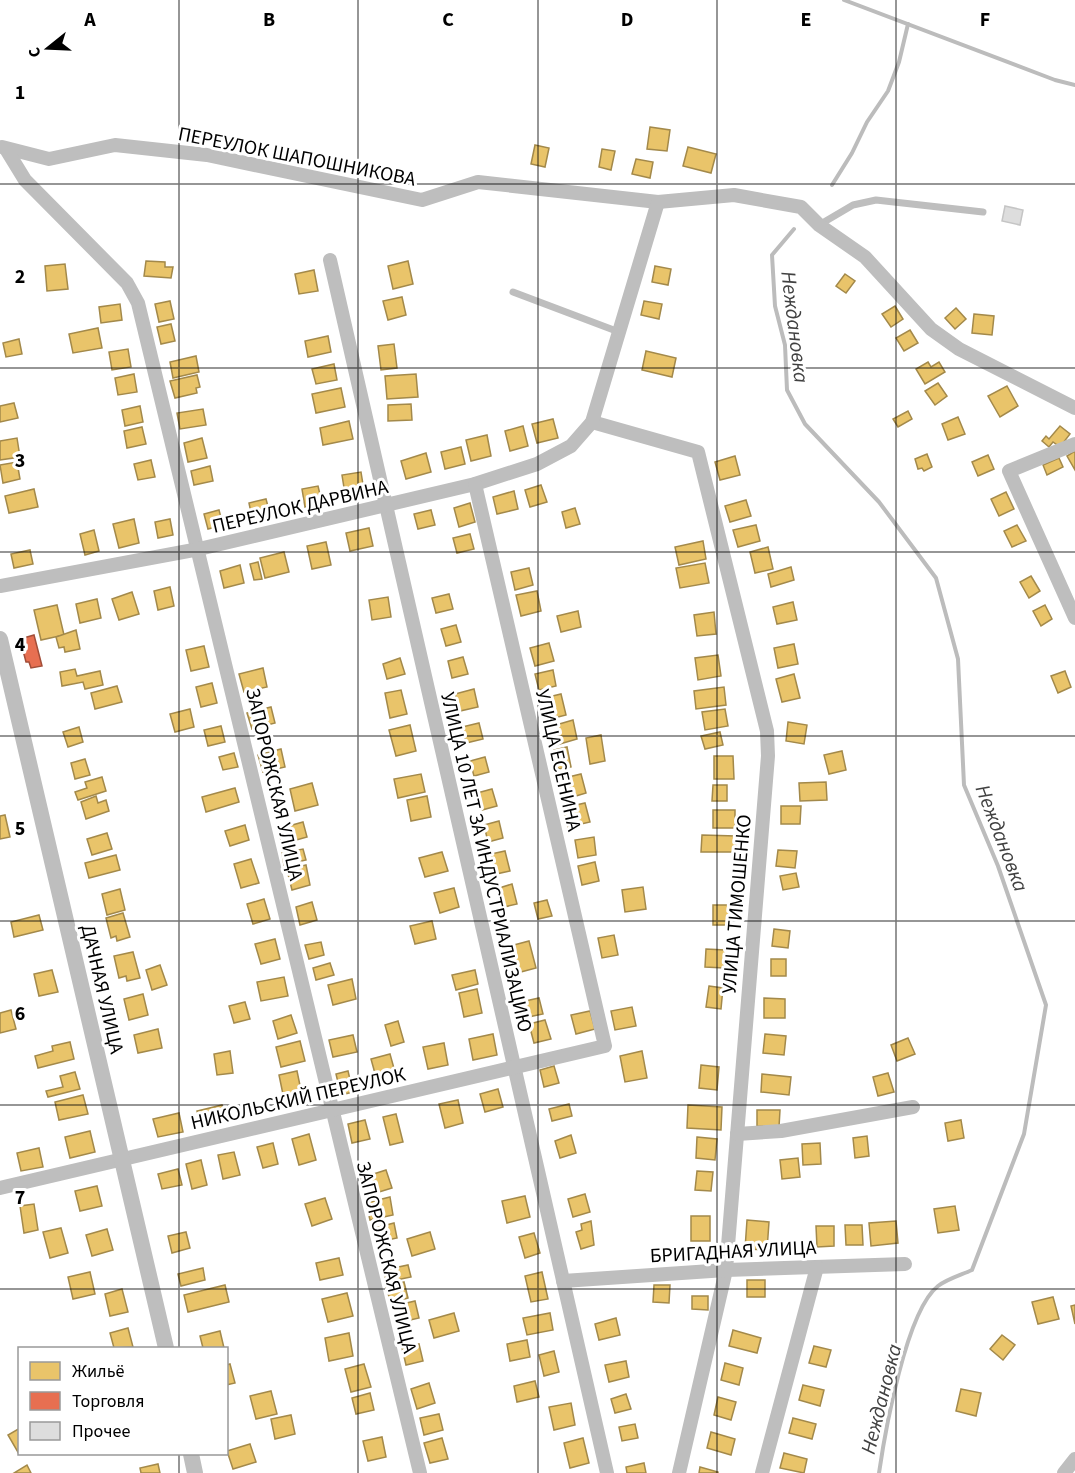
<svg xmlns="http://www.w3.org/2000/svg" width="1075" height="1473" font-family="'Source Sans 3',sans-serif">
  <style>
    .homes { fill: #e9c46a; stroke: #a3894a; stroke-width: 1.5 }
    .shops { fill: #e76f51; stroke: #a24e39; stroke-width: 1.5 }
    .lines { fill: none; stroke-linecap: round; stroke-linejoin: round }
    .stream { stroke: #bcbcbc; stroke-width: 4 }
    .building { fill: #ddd; stroke: #c5c5c5; stroke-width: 1.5 }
    .service { stroke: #bebebe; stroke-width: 7 }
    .minor { stroke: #bebebe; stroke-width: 14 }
    .tertiary { stroke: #bebebe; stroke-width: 16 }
    .grid { fill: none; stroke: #000; stroke-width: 1.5; stroke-opacity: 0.55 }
    .labels { text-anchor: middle; stroke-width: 6; stroke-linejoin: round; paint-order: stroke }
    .street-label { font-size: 20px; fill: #000; stroke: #fff }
    .water-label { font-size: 21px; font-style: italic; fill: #414141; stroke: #fff }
    .grid-label { font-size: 20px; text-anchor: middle; font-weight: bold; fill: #000; stroke: #fff; stroke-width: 6; stroke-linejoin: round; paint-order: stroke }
  </style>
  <rect width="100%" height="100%" fill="#fff"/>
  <g class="homes">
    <polygon points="650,127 670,130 667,151 647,149"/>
    <polygon points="535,145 549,148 545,167 531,164"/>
    <polygon points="688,147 716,154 711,173 683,166"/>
    <polygon points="602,149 615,151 611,170 599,167"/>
    <polygon points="636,159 653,162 650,178 632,174"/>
    <polygon points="146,261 165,262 165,267 173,267 171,278 144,276"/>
    <polygon points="408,261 413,284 393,289 388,266"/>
    <polygon points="65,264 68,289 47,291 45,266"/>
    <polygon points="655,266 671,269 668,285 652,282"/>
    <polygon points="314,270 318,291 299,294 295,274"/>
    <polygon points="845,274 855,281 846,293 836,286"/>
    <polygon points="402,297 406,315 388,320 383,301"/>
    <polygon points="170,301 174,319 159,322 155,304"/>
    <polygon points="644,301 662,304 659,319 641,315"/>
    <polygon points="120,304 122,320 101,323 99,307"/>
    <polygon points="895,306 903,319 891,327 882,314"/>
    <polygon points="956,308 966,319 955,329 945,318"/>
    <polygon points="974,314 994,316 992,335 972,333"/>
    <polygon points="171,324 175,341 161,344 157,327"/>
    <polygon points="98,328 102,348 73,353 69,334"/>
    <polygon points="910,330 918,343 904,351 896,338"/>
    <polygon points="328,336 331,352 308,357 305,341"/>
    <polygon points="19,339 22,354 6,357 3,343"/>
    <polygon points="394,344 397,368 381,370 378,346"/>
    <polygon points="128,349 131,367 112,370 109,352"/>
    <polygon points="646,351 676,358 672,377 642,370"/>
    <polygon points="196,356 199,372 173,378 170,362"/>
    <polygon points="928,362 931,367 939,362 945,372 925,384 916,369"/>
    <polygon points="334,364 337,380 316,384 312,369"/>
    <polygon points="134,374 137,392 118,395 115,378"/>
    <polygon points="416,374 418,397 387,399 385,376"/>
    <polygon points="197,375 200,387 196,388 197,393 175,398 170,381"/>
    <polygon points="938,383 947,396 935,405 925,391"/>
    <polygon points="1007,386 1018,406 1000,417 988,396"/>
    <polygon points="341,388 345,407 316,413 312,394"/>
    <polygon points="14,403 18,418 0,422 0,406"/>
    <polygon points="411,404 412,420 388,421 388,405"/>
    <polygon points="140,406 143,422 125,426 122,410"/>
    <polygon points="203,409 206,425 180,429 177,413"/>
    <polygon points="908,411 912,419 898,427 893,419"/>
    <polygon points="958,417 965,434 948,440 942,424"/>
    <polygon points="553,419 558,438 537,443 532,424"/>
    <polygon points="349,421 353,439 323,445 320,428"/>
    <polygon points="523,426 528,446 510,451 505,431"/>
    <polygon points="1060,426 1070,434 1060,447 1053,442 1049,447 1042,441 1046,436 1049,439"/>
    <polygon points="142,427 146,444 127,448 124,431"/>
    <polygon points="487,435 491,456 471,461 466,440"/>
    <polygon points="17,438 20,457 0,460 0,441"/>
    <polygon points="202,438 207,458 188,462 184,443"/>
    <polygon points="461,447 465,464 445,469 441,452"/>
    <polygon points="1075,451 1075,470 1067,456"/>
    <polygon points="426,453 431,472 406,479 401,461"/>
    <polygon points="927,454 932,467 924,471 922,468 918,469 915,459"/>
    <polygon points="988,455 994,469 978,476 972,462"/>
    <polygon points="735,456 740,475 720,480 715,462"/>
    <polygon points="1059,458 1063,467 1047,475 1043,465"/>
    <polygon points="151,460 155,477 138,480 134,464"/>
    <polygon points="17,462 20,479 3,483 0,465"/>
    <polygon points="210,466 213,481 194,485 191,471"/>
    <polygon points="361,472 364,491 345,494 342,475"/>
    <polygon points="541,485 547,502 530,507 525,490"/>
    <polygon points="318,486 322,503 305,507 302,489"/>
    <polygon points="34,489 38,507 9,513 5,496"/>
    <polygon points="514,491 518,509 497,514 493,497"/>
    <polygon points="1006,492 1014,509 999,516 991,499"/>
    <polygon points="266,499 270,514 252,518 249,503"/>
    <polygon points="746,500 751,516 730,522 725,506"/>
    <polygon points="470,503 475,522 459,527 454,508"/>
    <polygon points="575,508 580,524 566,528 562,512"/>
    <polygon points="219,510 223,525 208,529 204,514"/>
    <polygon points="431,510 435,525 418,529 414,514"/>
    <polygon points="134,519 139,543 119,548 113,524"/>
    <polygon points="170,519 173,535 158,538 155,522"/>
    <polygon points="756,525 760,541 738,547 733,530"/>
    <polygon points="1017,525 1026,541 1012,547 1004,531"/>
    <polygon points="369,528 373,546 350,551 346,533"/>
    <polygon points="94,530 99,551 85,555 80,534"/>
    <polygon points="470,534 474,549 457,553 453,538"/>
    <polygon points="703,541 706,559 679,565 675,547"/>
    <polygon points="326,542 331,565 312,569 307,546"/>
    <polygon points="768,547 773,569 755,573 750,552"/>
    <polygon points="30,550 33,564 14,568 11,554"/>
    <polygon points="284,552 289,572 265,578 260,558"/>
    <polygon points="258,562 262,579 254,580 250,564"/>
    <polygon points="705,563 709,583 680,588 676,568"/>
    <polygon points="240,565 244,583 224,588 220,571"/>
    <polygon points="791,567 794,580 771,587 768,574"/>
    <polygon points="529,568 533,585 515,590 511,572"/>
    <polygon points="1031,576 1040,591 1029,598 1020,582"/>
    <polygon points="170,587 174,606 158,610 154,591"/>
    <polygon points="537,591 541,611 521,616 516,595"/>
    <polygon points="132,592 139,614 119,620 112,599"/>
    <polygon points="449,594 453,609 436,613 432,598"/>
    <polygon points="388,597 391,617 372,620 369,600"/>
    <polygon points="97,599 101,618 80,623 76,604"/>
    <polygon points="793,602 797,620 777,624 773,607"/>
    <polygon points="57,605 64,635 41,640 34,610"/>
    <polygon points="1045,605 1052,619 1041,626 1033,611"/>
    <polygon points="578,611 581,627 561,632 557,616"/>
    <polygon points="714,612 716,634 697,636 694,615"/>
    <polygon points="456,625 461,642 446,646 441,629"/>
    <polygon points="76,630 80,649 65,652 64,647 59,648 56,637"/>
    <polygon points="549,643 554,661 535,666 530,648"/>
    <polygon points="794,644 798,664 778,668 774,648"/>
    <polygon points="204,646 209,667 191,671 186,650"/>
    <polygon points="718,655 721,676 698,680 695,658"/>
    <polygon points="463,657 468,674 452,678 448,661"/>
    <polygon points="400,658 405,674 387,679 383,664"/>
    <polygon points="263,668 267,687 244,692 239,674"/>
    <polygon points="75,669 77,676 100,671 103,685 85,689 83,682 62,686 60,672"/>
    <polygon points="553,670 556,686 539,690 535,674"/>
    <polygon points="1065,671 1071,687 1058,693 1051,676"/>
    <polygon points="794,674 800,698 782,702 776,679"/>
    <polygon points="212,683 217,703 201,707 196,687"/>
    <polygon points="117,686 122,702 95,709 91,693"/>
    <polygon points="724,687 726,705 696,709 694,691"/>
    <polygon points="474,689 478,707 460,711 455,694"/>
    <polygon points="401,690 407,714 390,718 385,693"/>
    <polygon points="561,694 566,715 546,720 540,699"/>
    <polygon points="271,707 275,723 252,729 247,713"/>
    <polygon points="190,709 194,727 175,732 170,714"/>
    <polygon points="725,709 728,726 705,730 702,712"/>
    <polygon points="573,720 577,739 553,746 549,727"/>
    <polygon points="788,722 807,725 804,744 786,741"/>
    <polygon points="479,723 483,739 466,743 462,727"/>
    <polygon points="410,725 416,751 396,756 389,730"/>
    <polygon points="221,726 225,742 208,746 204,730"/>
    <polygon points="79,727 83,742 68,747 63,732"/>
    <polygon points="720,732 723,745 705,749 701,736"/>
    <polygon points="601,735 605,761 590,764 586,738"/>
    <polygon points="567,747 571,767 558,769 554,750"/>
    <polygon points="281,749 285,767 263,772 258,755"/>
    <polygon points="842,751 846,770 829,774 824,755"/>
    <polygon points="234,753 238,767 223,770 219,757"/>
    <polygon points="714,756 733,756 734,779 714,779"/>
    <polygon points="485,757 489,772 474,776 470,761"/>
    <polygon points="85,759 90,775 75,779 71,763"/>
    <polygon points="421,774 425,792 398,798 394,779"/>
    <polygon points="581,774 586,793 566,799 560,779"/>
    <polygon points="102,777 106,791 78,800 75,792 87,788 85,782"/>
    <polygon points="826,782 827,800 800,801 799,783"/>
    <polygon points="312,783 318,805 295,811 290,789"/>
    <polygon points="713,785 727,785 727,801 712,801"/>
    <polygon points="235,788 239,802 206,812 202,797"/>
    <polygon points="492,789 497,806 482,810 477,793"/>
    <polygon points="96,796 98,803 106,800 109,811 86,819 81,802"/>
    <polygon points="427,796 431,817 411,821 407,800"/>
    <polygon points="585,803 590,822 568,827 563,808"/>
    <polygon points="781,806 801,806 800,824 781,824"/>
    <rect x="713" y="810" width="22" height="18"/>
    <polygon points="5,815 10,837 0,839 0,816"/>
    <polygon points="499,821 503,838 488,842 484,825"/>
    <polygon points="303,822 307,837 282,844 278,829"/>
    <polygon points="245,825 249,840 230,846 225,831"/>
    <polygon points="107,833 112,849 92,855 87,839"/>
    <polygon points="702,835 736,836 736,852 701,852"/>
    <polygon points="594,837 596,855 578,858 575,840"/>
    <polygon points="303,849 306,860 284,865 282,853"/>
    <polygon points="778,850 797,851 795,868 776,866"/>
    <polygon points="505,851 510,871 496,874 491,854"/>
    <polygon points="442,852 448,871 425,877 419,858"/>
    <polygon points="116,855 120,870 89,878 85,863"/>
    <polygon points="251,859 259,883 241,888 234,864"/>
    <polygon points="595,862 599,881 582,885 578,866"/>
    <polygon points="306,865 310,885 292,890 287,870"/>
    <polygon points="796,873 799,887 783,890 780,876"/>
    <polygon points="512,884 517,904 504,907 499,888"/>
    <polygon points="643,887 646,909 625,912 622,890"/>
    <polygon points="454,888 459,907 440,913 434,893"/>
    <polygon points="120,889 125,910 107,915 102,894"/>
    <polygon points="264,899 270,919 253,924 247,904"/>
    <polygon points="547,900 552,916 538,919 534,903"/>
    <polygon points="312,902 317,920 300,925 296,907"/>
    <polygon points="713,905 730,905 731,925 713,925"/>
    <polygon points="123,913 130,937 117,941 116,936 111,938 106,918"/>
    <polygon points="39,915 43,930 14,937 11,922"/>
    <polygon points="432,921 436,939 415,944 410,926"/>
    <polygon points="774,929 790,931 788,948 772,946"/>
    <polygon points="614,935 618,955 602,958 598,938"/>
    <polygon points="275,939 280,959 261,964 255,944"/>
    <polygon points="529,941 536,968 517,973 510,946"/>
    <polygon points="321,942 324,955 309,959 305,945"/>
    <polygon points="706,949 725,950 724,968 705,967"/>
    <polygon points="133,952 140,978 127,981 126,976 119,978 114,956"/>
    <rect x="771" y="959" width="15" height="17"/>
    <polygon points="330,963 334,975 316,980 313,968"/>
    <polygon points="160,965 167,985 152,990 146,970"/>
    <polygon points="52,970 58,992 39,996 34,974"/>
    <polygon points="475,970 478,984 456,990 452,975"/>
    <polygon points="284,977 288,996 261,1001 257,982"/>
    <polygon points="352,979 356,999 333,1005 328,985"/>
    <polygon points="709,986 723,988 721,1009 706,1007"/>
    <polygon points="477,989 482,1013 464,1017 459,993"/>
    <polygon points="143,994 148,1015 129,1020 124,999"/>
    <polygon points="539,998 543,1014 528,1017 525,1001"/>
    <polygon points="764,998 785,999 785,1018 764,1018"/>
    <polygon points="245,1002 250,1019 234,1023 229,1006"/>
    <polygon points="632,1007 636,1026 615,1030 611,1011"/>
    <polygon points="11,1010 16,1029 0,1033 0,1013"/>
    <polygon points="590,1011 595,1029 576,1034 571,1015"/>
    <polygon points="291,1015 297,1033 278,1039 273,1021"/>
    <polygon points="545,1020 551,1039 534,1043 529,1024"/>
    <polygon points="398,1021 404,1042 391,1046 385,1025"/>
    <polygon points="158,1029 162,1048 138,1053 134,1035"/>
    <polygon points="493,1034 497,1055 473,1060 469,1039"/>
    <polygon points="765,1034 786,1036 784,1055 763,1053"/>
    <polygon points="353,1035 357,1052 333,1057 329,1040"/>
    <polygon points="908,1038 915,1054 897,1061 891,1045"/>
    <polygon points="300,1041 305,1061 281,1067 276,1047"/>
    <polygon points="70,1042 74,1059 38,1068 35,1056 53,1051 52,1046"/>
    <polygon points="444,1043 448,1065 428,1069 423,1047"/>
    <polygon points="230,1051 233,1073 217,1075 214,1054"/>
    <polygon points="642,1051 647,1078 625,1082 620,1056"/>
    <polygon points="390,1054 395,1072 376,1077 371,1059"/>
    <polygon points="701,1065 719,1067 717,1090 699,1088"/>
    <polygon points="554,1066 559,1083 544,1087 540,1070"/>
    <polygon points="297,1071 303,1100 285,1104 279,1075"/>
    <polygon points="348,1071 353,1092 341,1095 336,1074"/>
    <polygon points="75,1072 80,1089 48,1097 46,1091 63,1087 60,1076"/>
    <polygon points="888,1073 894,1092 878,1096 873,1077"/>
    <polygon points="762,1074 791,1077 789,1095 761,1092"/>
    <polygon points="498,1089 503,1107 485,1112 480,1094"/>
    <polygon points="83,1095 88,1114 59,1120 55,1102"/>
    <polygon points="458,1100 463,1123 445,1128 439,1104"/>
    <polygon points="569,1104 572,1116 552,1121 549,1109"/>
    <polygon points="222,1105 226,1122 201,1127 197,1111"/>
    <polygon points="688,1105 722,1107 721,1130 687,1128"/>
    <polygon points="757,1110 780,1110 779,1127 757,1126"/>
    <polygon points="179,1113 183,1132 158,1137 153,1119"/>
    <polygon points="396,1114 403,1142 390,1145 383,1117"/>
    <polygon points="365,1120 370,1139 352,1143 348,1124"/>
    <polygon points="961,1120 964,1138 948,1141 945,1123"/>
    <polygon points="90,1131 95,1152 70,1158 65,1137"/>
    <polygon points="309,1134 316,1160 299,1165 292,1139"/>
    <polygon points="571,1135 576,1153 560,1158 555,1141"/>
    <polygon points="867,1136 869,1156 855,1158 853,1138"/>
    <polygon points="697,1137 717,1139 715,1160 696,1158"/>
    <polygon points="273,1143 278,1164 263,1168 257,1147"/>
    <polygon points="820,1143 821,1164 803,1165 802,1144"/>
    <polygon points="39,1148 43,1167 21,1171 17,1153"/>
    <polygon points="234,1152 240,1175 223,1179 218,1155"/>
    <polygon points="798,1158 800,1177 782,1179 780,1160"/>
    <polygon points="201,1160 207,1185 192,1189 186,1164"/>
    <polygon points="178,1169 182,1185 162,1189 158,1174"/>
    <polygon points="386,1170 392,1188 366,1196 361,1178"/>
    <polygon points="697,1171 713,1172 711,1191 695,1190"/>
    <polygon points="97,1186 102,1206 80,1211 75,1191"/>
    <polygon points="585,1194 590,1212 573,1217 568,1199"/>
    <polygon points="525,1196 530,1217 507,1223 502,1201"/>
    <polygon points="390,1197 393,1215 370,1220 366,1203"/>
    <polygon points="325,1198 332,1219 312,1226 305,1204"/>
    <polygon points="34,1204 38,1230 24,1233 20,1206"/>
    <polygon points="955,1206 959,1230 938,1233 934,1209"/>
    <rect x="691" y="1216" width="19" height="25"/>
    <polygon points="747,1220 769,1222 767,1250 745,1249"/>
    <polygon points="591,1221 594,1245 581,1249 576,1232 582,1230 581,1224"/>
    <polygon points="896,1221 898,1243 871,1246 869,1223"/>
    <polygon points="394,1223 397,1238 378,1242 375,1228"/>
    <polygon points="845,1225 862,1225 863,1245 846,1245"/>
    <polygon points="816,1226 834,1226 834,1246 817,1247"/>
    <polygon points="61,1228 68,1253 50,1258 43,1232"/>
    <polygon points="107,1229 113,1250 92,1256 86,1235"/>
    <polygon points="186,1232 190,1248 172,1253 168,1236"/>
    <polygon points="430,1232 435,1249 412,1256 407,1239"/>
    <polygon points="534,1233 540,1253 525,1258 519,1237"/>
    <polygon points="339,1258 343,1275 320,1280 316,1263"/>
    <polygon points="408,1265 411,1277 386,1282 384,1270"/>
    <polygon points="203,1268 205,1280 181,1286 178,1274"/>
    <polygon points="90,1272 95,1294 73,1299 68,1277"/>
    <polygon points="542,1272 548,1299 531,1302 525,1276"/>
    <rect x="747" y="1280" width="18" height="17"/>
    <polygon points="404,1282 408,1298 391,1303 386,1287"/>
    <polygon points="225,1285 229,1302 188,1312 184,1295"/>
    <polygon points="654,1285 670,1285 669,1303 653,1302"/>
    <polygon points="122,1289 128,1312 110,1316 105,1294"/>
    <polygon points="347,1293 353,1316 328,1322 322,1299"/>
    <polygon points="692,1296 708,1296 708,1310 692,1309"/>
    <polygon points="1053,1297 1059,1319 1038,1324 1032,1302"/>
    <polygon points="415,1301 419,1318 397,1323 394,1306"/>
    <polygon points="1075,1305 1075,1324 1071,1306"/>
    <polygon points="454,1313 459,1331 434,1338 429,1320"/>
    <polygon points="550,1313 553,1330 527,1335 523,1318"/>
    <polygon points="616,1318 620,1335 599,1340 595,1324"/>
    <polygon points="128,1328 133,1347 114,1348 110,1333"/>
    <polygon points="733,1330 761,1338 757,1353 729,1346"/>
    <polygon points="220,1331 224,1348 203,1348 200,1336"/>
    <polygon points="349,1333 353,1356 329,1361 325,1338"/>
    <polygon points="1002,1335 1015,1345 1003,1360 990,1349"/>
    <polygon points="527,1340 530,1357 510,1361 507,1344"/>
    <polygon points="419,1344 423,1361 406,1365 402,1348"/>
    <polygon points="814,1346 831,1350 826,1367 809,1363"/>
    <polygon points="554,1351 559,1372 544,1376 539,1355"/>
    <polygon points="626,1361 629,1377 609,1382 605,1365"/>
    <polygon points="725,1363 743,1368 739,1385 721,1380"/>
    <polygon points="230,1364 235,1383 226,1385 226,1365"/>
    <polygon points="364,1364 371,1387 351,1392 345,1369"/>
    <polygon points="535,1381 539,1397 517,1402 514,1386"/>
    <polygon points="429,1383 435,1403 417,1409 411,1389"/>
    <polygon points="803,1385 824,1390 820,1406 799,1400"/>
    <polygon points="961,1389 981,1393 976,1416 956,1411"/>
    <polygon points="271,1391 277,1414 256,1419 250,1396"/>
    <polygon points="370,1393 374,1410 356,1414 352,1398"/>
    <polygon points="626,1394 631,1409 615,1413 611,1399"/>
    <polygon points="718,1397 736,1402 731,1420 714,1415"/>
    <polygon points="571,1403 575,1425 554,1430 549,1407"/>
    <polygon points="439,1414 443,1430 424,1435 420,1418"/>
    <polygon points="291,1415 295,1434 275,1439 271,1419"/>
    <polygon points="793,1418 816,1424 812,1439 789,1433"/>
    <polygon points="635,1424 638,1438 622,1441 619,1427"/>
    <polygon points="20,1428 20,1454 19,1454 8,1435"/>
    <polygon points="711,1432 735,1439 731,1455 707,1448"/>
    <polygon points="382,1437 386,1457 368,1461 363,1441"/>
    <polygon points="442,1438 448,1459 430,1463 424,1443"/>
    <polygon points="583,1438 589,1463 570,1468 564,1443"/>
    <polygon points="250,1444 256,1462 233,1469 227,1451"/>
    <polygon points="784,1453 807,1459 804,1473 780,1468"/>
    <polygon points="644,1463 646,1473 627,1473 626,1467"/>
    <polygon points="158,1464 160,1473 141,1473 140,1468"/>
    <polygon points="27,1465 31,1473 14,1473"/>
    <polygon points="700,1467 718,1472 718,1473 699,1473"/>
  </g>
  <polygon class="shops" points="34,635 42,666 31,668 29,662 26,662 20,639"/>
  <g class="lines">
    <g class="stream">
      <polyline points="844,0 1055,80 1075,85"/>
      <polyline points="832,185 852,153 867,122 888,91 899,62 908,24"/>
      <path d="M794 229 772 255 775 306 785 345 787 390 805 424 879 502 936 578 958 659 964 785 998 866 1046 1005 1024 1134 972 1270C961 1275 947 1279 938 1286 906 1311 885 1432 879 1473"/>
    </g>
  </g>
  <polygon class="building" points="1005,206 1023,210 1020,225 1002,221"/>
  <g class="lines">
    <g class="service">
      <polyline points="819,225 853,205 876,200 983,212"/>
      <polyline points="513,292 619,332"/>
    </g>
    <g class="minor">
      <polyline points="2,147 49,159 115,145 207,155 422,200 478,182 658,202 734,195 801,207 819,225 865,257 931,329 959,349 1075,408"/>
      <polyline points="6,149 25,180 127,283 138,303 420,1473"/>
      <polyline points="330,260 607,1473"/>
      <polyline points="592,422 698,452 767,731 768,756 726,1270 679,1473"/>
      <polyline points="1075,444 1009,471 1075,618"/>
      <polyline points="0,586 199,549 475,484 537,464 571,446 592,422 658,202"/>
      <polyline points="737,1134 781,1131 913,1107"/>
      <polyline points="0,1188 605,1046 475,484"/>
      <polyline points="563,1281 726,1270 905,1264"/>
      <polyline points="762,1473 817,1267"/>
      <polyline points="1064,1473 1075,1459"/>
    </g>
    <g class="tertiary">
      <polyline points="0,639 166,1348"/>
      <polyline points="191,1454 195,1473"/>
    </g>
  </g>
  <path class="grid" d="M179 0V1348M358 0V1473M538 0V1473M717 0V1473M896 0V1473M0 184H1075M0 368H1075M0 552H1075M0 736H1075M0 921H1075M0 1105H1075M0 1289H1075M179 1454V1473"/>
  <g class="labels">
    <g class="street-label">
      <text transform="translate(297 156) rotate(11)" y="7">ПЕРЕУЛОК ШАПОШНИКОВА</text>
      <text transform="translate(300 506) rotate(-13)" y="7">ПЕРЕУЛОК ДАРВИНА</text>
      <text transform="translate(559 760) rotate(77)" y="7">УЛИЦА ЕСЕНИНА</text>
      <text transform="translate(275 784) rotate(77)" y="7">ЗАПОРОЖСКАЯ УЛИЦА</text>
      <text transform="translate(487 862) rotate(77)" y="7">УЛИЦА 10 ЛЕТ ЗА ИНДУСТРИАЛИЗАЦИЮ</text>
      <text transform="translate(736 904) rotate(-85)" y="7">УЛИЦА ТИМОШЕНКО</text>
      <text transform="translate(103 989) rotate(77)" y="7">ДАЧНАЯ УЛИЦА</text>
      <text transform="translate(298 1098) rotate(-13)" y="7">НИКОЛЬСКИЙ ПЕРЕУЛОК</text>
      <text transform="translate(733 1251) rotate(-3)" y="7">БРИГАДНАЯ УЛИЦА</text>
      <text transform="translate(387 1257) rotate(76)" y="7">ЗАПОРОЖСКАЯ УЛИЦА</text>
    </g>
    <g class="water-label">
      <text transform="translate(795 327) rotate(83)" y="7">Неждановка</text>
      <text transform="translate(1002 838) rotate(69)" y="7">Неждановка</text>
      <text transform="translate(881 1399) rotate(-76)" y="7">Неждановка</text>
    </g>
  </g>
  <g class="grid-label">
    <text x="90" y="26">A</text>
    <text x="269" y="26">B</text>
    <text x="448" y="26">C</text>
    <text x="627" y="26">D</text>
    <text x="806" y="26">E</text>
    <text x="985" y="26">F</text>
    <text x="20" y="99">1</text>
    <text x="20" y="283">2</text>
    <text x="20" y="467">3</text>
    <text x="20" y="651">4</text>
    <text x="20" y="835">5</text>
    <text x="20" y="1020">6</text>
    <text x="20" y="1204">7</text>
  </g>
  <rect x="18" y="1347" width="210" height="108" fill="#ffffff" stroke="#999999" stroke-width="1.5"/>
  <rect x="30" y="1362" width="30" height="18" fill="#e9c46a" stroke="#999999" stroke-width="1.5"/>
  <text x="72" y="1377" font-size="18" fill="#000000">Жильё</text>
  <rect x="30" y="1392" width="30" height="18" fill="#e76f51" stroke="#999999" stroke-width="1.5"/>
  <text x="72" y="1407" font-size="18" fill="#000000">Торговля</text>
  <rect x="30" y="1422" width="30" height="18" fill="#dddddd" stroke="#999999" stroke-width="1.5"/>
  <text x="72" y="1437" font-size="18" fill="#000000">Прочее</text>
  <g transform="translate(48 48) rotate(252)" stroke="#ffffff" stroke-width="4.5" paint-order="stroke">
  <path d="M0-4.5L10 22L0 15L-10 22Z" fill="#000000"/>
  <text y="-9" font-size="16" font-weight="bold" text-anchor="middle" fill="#000000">С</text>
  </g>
</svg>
